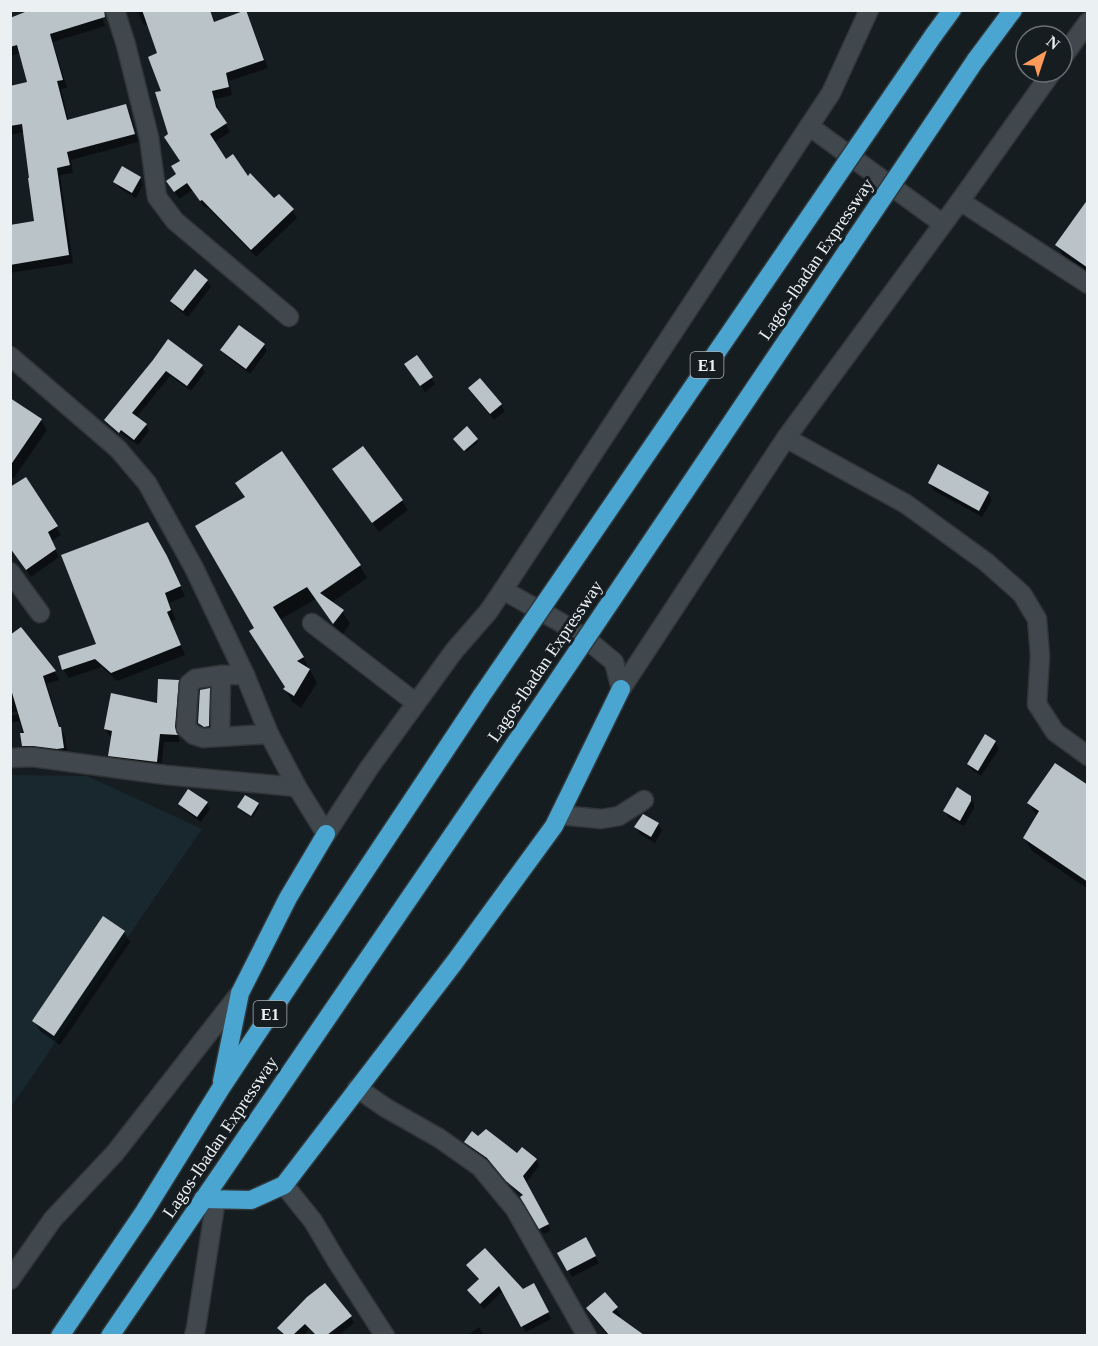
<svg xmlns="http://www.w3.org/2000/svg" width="1098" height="1346" font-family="Georgia,serif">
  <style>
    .built { fill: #19272e }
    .shadow { fill: #0007 }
    .building { fill: #b9c3c8 }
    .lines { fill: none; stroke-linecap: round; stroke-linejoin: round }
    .minor-casing { stroke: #313639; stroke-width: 21 }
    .highway-casing { stroke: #313639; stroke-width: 21 }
    .minor { stroke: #40484d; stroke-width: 18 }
    .highway { stroke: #4aa6d1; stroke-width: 18 }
    .highway-bridge-casing { stroke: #313639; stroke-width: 21; stroke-linecap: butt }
    .highway-bridge { stroke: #4aa6d1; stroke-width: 18 }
    .labels { text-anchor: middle; stroke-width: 6; stroke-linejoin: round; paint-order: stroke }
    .shield { fill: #161d21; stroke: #abb1b4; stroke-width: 1.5 }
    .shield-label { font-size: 16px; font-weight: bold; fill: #ebf0f3 }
    .street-label { font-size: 18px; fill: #ebf0f3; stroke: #161d21 }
  </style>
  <rect width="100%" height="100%" fill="#161d21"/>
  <polygon class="built" points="11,775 87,776 202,829 11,1107"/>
  <g class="shadow">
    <polygon points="100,10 105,26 53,42 67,88 61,89 69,121 126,106 130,113 138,142 71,160 73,173 60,175 73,263 10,273 10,226 35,222 24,132 10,135 10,88 29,83 20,53 10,56 10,19"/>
    <polygon points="137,10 210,10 215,23 246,12 250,20 268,68 229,81 232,95 215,99 220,115 230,132 213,143 225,162 274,200 292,210 297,218 256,257 207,207 205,208 193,190 179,199 173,189 181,161 170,135 162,92 159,54 148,24 144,25"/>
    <polygon points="140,178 143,185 136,198 119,188 115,182"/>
    <polygon points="1088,201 1088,274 1064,257 1057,245"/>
    <polygon points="207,281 211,287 188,317 176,308 172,301"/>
    <polygon points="168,341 201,366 205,372 191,391 170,376 136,418 146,425 149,431 138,445 124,436 108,422 108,424 106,420"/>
    <polygon points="264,345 267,351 250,374 226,356 222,350"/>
    <polygon points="417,357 435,384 425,392 410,371"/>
    <polygon points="469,389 501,405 505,411 494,420 473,395"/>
    <polygon points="10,408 41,420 47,430 14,478 10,476"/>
    <polygon points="476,440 478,442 466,452 456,442"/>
    <polygon points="339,479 402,501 408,510 379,532"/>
    <polygon points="930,483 988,493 992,500 982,517 933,490"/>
    <polygon points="10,489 56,527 61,535 51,541 59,557 31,577 17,556 10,550"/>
    <polygon points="197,526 360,566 367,578 331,603 342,611 350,624 341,636 316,599 279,620 303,657 317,683 301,708 292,702 256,629"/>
    <polygon points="171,567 185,596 169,603 176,620 171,621 185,655 117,681 102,667 69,678 63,669 98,645"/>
    <polygon points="21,629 55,672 59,680 47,684 60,728 65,736 68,756 28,754 24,746 20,721 10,723 10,716 25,712 24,710 10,713 10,637"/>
    <polygon points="178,681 182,689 178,736 180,742 164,742 161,769 114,763 109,756 112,737 110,736 105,729 158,705"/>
    <polygon points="209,690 212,696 212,732 203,730 199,723"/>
    <polygon points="995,742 999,749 981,776 972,770 968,764"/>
    <polygon points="1088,787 1088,889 1032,851 1024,838 1037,817 1029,803"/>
    <polygon points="970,797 974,803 974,808 964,826 949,818 945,811"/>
    <polygon points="206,803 210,809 201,822 184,810 180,804"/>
    <polygon points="258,804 259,807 252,818 240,810 239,807"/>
    <polygon points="658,824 662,830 655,843 640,834 636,827"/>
    <polygon points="124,932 130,942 60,1045 40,1031 34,1021"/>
    <polygon points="466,1142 536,1160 539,1166 526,1183 551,1230 544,1234 522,1198 523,1197 512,1187 492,1164 469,1148"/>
    <polygon points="586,1239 599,1263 572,1277 559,1253"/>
    <polygon points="468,1266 523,1291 533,1285 551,1319 526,1332 503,1291 484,1309 472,1296 469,1291 480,1281"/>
    <polygon points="616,1308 621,1316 619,1318 641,1336 608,1336 593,1317 588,1309"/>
    <polygon points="350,1316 354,1323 338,1336 315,1336 309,1329 303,1336 284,1336 279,1328"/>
    <polygon points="479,1327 484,1336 467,1336"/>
  </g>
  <g class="building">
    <polygon points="30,10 104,10 105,17 50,34 63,80 57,81 67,120 126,104 135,134 67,152 70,165 57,168 69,255 10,265 10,225 34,221 28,178 29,178 22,124 10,126 10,86 27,82 17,45 10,47 10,18"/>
    <polygon points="142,10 210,10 214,22 246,10 264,60 226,73 229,87 212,91 216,107 227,123 210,134 226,159 233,154 248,176 250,173 274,198 279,194 294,209 251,250 202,200 200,201 187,183 174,192 166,181 176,174 171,166 180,161 164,137 168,134 155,92 161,91 148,57 157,53"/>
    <polygon points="122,166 141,177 132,193 113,182"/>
    <polygon points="1088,199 1088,268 1055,245"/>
    <polygon points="195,269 208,280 183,311 170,301"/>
    <polygon points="239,325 265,344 246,369 220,350"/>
    <polygon points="168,339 203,365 187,386 166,371 132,413 147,424 134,440 121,430 119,433 104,420 153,360"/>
    <polygon points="417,355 433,377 420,386 404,364"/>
    <polygon points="480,378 502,404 490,414 468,388"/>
    <polygon points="10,398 42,419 10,466"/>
    <polygon points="467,426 478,439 464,451 453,439"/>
    <polygon points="363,446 403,500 372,523 332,469"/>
    <polygon points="282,451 361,565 320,593 344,610 333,624 307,587 273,607 304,657 297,661 310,669 294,696 283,689 285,687 249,631 254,628 195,526 245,497 235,483"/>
    <polygon points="938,464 989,492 979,511 928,483"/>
    <polygon points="26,477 58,526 48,532 56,549 26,570 10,548 10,487"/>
    <polygon points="148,522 167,556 181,586 165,593 171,610 167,612 181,645 111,673 95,659 62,670 58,656 96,644 61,555"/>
    <polygon points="21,627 56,671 43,676 59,727 61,727 64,748 57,749 33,746 22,746 20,733 24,733 10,686 10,635"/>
    <polygon points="158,679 179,680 175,727 178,735 160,734 157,762 108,756 112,731 104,729 111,693 157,703"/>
    <polygon points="210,688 209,726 204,727 198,723 200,690"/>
    <polygon points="985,734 996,741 978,771 967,764"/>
    <polygon points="1055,763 1088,785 1088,882 1023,838 1039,811 1027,803"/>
    <polygon points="957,787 971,796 971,801 960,821 943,811"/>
    <polygon points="188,789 208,802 197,817 178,804"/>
    <polygon points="245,795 259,803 251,816 237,807"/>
    <polygon points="643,814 659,823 651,837 634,827"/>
    <polygon points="103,916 125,931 54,1036 32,1021"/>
    <polygon points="486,1129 517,1153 522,1147 537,1159 523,1176 549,1224 539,1229 520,1197 523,1195 506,1181 487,1158 464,1142 472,1131 478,1136"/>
    <polygon points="586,1237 596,1256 567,1271 557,1253"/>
    <polygon points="485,1248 523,1289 534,1283 549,1312 521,1327 499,1286 480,1304 467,1290 479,1279 466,1265"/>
    <polygon points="325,1283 352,1316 327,1335 316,1335 305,1324 293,1335 285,1335 277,1328 307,1297"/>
    <polygon points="605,1292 618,1307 612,1312 644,1335 609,1335 586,1308"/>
  </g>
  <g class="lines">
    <g class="minor-casing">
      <g id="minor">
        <polyline points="115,10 126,45 149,137 157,197 175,221 289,317"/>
        <polyline points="1062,58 1088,22"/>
        <polyline points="809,126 943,224"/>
        <polyline points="960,201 1088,284"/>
        <polyline points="10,356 118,449 147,483 194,568 245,675 269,734 297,787 326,834 369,768 454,651 488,612 503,590 560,622 591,643 614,662 621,689"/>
        <polyline points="786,438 906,504 986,562 1022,594 1037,619 1040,656 1037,704 1055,732 1088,756"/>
        <polyline points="10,572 40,613"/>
        <polyline points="503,590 831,93 869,10"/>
        <polyline points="312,623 416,703"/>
        <polyline points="245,675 221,675 195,679 189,684 186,728 194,735 203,738 269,734"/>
        <polyline points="621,689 786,438 960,201 1052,72"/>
        <polyline points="220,736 221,675"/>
        <polyline points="10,758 32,757 166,775 297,787"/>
        <polyline points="560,815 601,819 619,816 644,800"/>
        <polyline points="357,1088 386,1108 439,1138 480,1167 515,1209 587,1336"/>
        <polyline points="284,1185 313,1221 336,1260 385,1336"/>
        <polyline points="10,1280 53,1219 115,1153 240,993"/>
        <polyline points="194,1336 196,1328 216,1199"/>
      </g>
    </g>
    <g class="highway-casing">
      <g id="highway">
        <polyline points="933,36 952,10"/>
        <polyline points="975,61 1013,10"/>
        <polyline points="222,1081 240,993 288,898 326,834"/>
        <polyline points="203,1199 251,1200 284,1185 454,963 554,826 621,689"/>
        <polyline points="60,1336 144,1212 221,1088 482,695"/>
        <polyline points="110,1336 529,723"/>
      </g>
    </g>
    <use href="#minor" class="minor"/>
    <use href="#highway" class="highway"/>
    <g class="highway-bridge-casing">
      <g id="highway-bridge">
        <polyline points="482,695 933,36"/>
        <polyline points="529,723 975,61"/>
      </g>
    </g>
    <use href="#highway-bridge" class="highway-bridge"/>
  </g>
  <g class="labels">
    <g class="shield">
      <rect x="690.5" y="352" width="33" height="26" rx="4.5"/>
      <rect x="253.5" y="1001" width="33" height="26" rx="4.5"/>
    </g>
    <g class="shield-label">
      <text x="707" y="371">E1</text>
      <text x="270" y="1020">E1</text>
    </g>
    <g class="street-label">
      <text transform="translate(816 259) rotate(-56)" y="6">Lagos-Ibadan Expressway</text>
      <text transform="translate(545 661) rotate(-56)" y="6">Lagos-Ibadan Expressway</text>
      <text transform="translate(220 1137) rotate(-56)" y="6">Lagos-Ibadan Expressway</text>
    </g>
  </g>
  <rect width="1098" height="1346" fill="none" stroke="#ebf0f3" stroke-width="24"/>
  <g transform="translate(1044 54) rotate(39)"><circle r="28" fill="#161d21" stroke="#6b7175" stroke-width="1.5"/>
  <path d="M0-4.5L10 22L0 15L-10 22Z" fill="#ff9b5a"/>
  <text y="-9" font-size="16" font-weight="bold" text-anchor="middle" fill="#ebf0f3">N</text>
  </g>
</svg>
